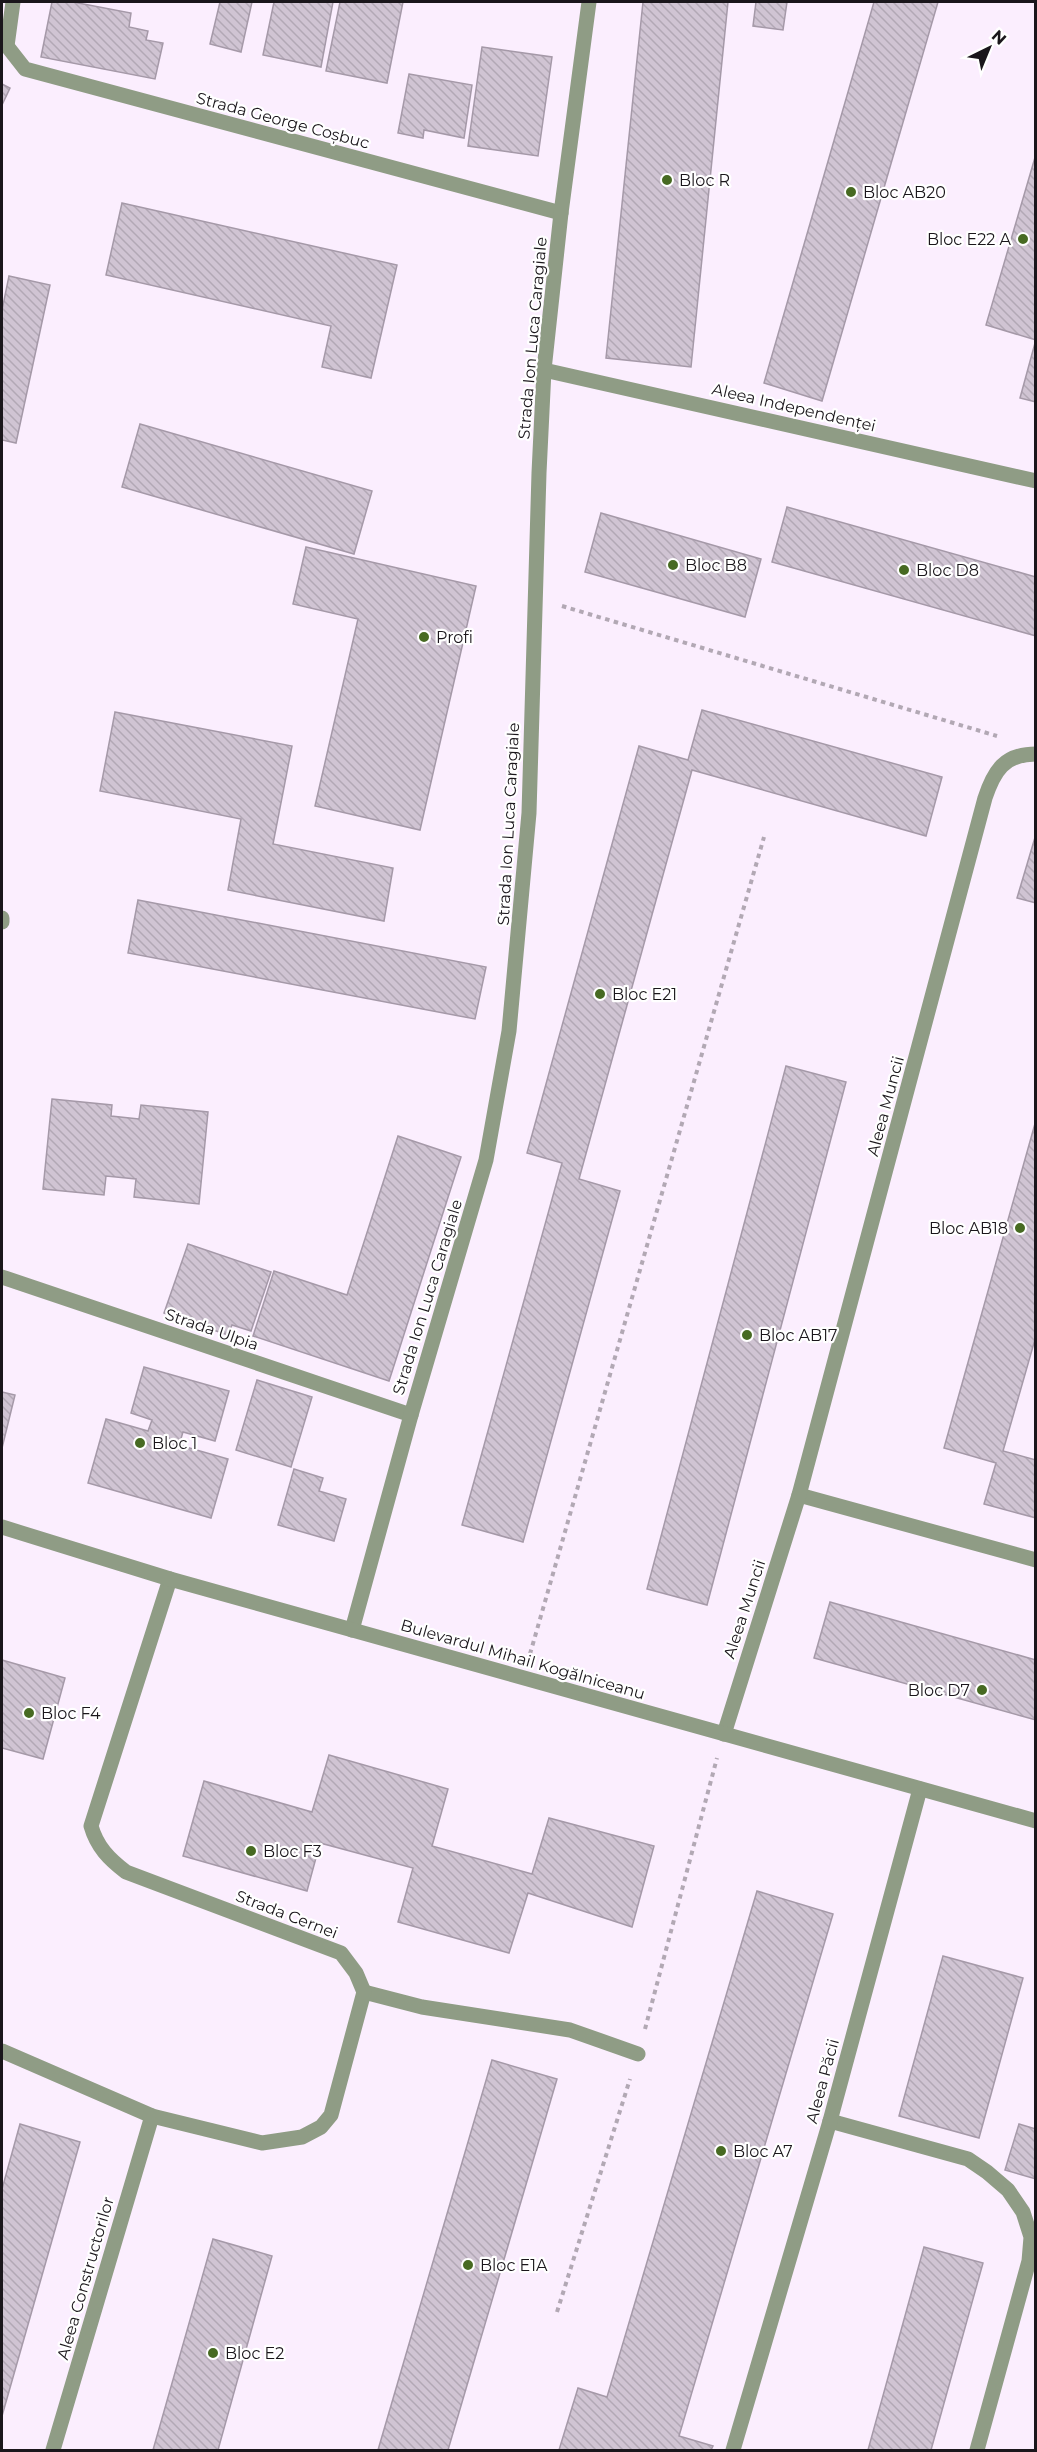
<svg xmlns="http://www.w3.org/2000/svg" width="1037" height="2452" font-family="Montserrat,sans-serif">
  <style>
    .building { fill: url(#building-back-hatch); stroke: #a599a8; stroke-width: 1.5 }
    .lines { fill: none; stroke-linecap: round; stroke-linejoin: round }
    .path { stroke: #b2a8b4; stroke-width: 4; stroke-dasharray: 4.5 4.5; stroke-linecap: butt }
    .service { stroke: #8f9c85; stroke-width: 15 }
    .minor { stroke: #8f9c85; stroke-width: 15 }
    .tertiary { stroke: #8f9c85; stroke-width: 15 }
    .poi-dot { fill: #476a22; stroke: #fff; stroke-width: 2 }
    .labels { text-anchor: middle; stroke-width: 4.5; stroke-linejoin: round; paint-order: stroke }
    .street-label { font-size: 16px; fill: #1a161b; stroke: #fff }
    .poi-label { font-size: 16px; fill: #1a161b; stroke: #fff; text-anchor: start }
  </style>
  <defs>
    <pattern id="building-back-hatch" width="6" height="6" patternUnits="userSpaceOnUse" patternTransform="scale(1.5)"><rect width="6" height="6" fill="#d0c4d3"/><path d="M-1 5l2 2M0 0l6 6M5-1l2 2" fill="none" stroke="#b2a8b5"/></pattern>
  </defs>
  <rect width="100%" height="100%" fill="#fbeefe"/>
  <g class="building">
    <polygon points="52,2 73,2 131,13 129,27 148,31 146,40 163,43 155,79 41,57"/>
    <polygon points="220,2 252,2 241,52 210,44"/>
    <polygon points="274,2 333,2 321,67 263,55"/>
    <polygon points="340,2 403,2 387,83 326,71"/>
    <polygon points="643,2 728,2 691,367 606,358"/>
    <polygon points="756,2 787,2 783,30 753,26"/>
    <polygon points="874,2 938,2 822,401 764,383"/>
    <polygon points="482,47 552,57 538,156 468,146"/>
    <polygon points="409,74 472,85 464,138 424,130 423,138 398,133"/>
    <polygon points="2,84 10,88 2,105"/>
    <polygon points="1036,154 1036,340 986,325"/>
    <polygon points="122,203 397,265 371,378 322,367 331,326 106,275"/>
    <polygon points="9,276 50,285 16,443 2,440 2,310"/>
    <polygon points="1035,343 1036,343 1036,402 1020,398"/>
    <polygon points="140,424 372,491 354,554 122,487"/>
    <polygon points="787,507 1036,577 1036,636 772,562"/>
    <polygon points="601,513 761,559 745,617 585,572"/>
    <polygon points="306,547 476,586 420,830 315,806 358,619 293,604"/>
    <polygon points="702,710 942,777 926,836 692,770 579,1179 620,1191 523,1542 462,1525 562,1163 527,1153 639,746 688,760"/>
    <polygon points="115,712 292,746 273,844 393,868 384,921 228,890 241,819 100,791"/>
    <polygon points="1036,834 1036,903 1017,898"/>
    <polygon points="138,900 486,967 475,1019 128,953"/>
    <polygon points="786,1066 846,1082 707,1605 647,1589"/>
    <polygon points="52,1099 112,1105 111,1116 139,1119 141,1105 208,1112 199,1204 134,1197 136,1179 106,1176 104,1195 43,1189"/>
    <polygon points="1036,1120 1036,1336 1003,1451 1036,1460 1036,1518 984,1504 996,1463 944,1448"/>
    <polygon points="398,1136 461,1157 389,1381 253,1336 274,1271 347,1295"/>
    <polygon points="188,1244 271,1272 251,1331 232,1325 228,1335 164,1313"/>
    <polygon points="144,1367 229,1391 215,1441 183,1432 179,1445 228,1459 211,1518 88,1483 106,1419 148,1431 152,1420 131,1413"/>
    <polygon points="257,1380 312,1397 291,1467 236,1450"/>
    <polygon points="2,1392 15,1395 2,1448"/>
    <polygon points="294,1469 323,1478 319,1491 346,1499 334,1541 278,1525"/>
    <polygon points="830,1602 1036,1660 1036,1720 814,1658"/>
    <polygon points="2,1660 65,1678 43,1759 2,1748"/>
    <polygon points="329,1755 448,1789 432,1846 532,1874 549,1818 654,1846 632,1927 528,1893 509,1953 398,1922 413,1868 320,1843 307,1891 183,1856 204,1781 312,1812"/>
    <polygon points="757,1891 833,1914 679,2436 713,2446 711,2450 559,2450 578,2388 607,2397"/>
    <polygon points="943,1956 1023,1978 979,2138 899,2116"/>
    <polygon points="492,2060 557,2079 448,2450 378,2450"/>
    <polygon points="20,2124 80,2142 2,2416 2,2189"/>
    <polygon points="1019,2124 1036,2129 1036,2179 1005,2170"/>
    <polygon points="213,2239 272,2256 218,2450 153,2450"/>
    <polygon points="924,2247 983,2263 931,2450 868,2450"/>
  </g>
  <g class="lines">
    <g class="path">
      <polyline points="562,606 997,736"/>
      <polyline points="530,1654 764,837"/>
      <polyline points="645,2029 717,1758"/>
      <polyline points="557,2312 630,2079"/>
    </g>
    <g class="service">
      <polyline points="2,43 7,46 13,2"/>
      <polyline points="2,918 2,922"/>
      <polyline points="364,1992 422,2007 570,2030 638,2054"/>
      <polyline points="830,2121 968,2159 987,2172 1008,2190 1023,2212 1031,2237 1029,2261 977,2450"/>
      <polyline points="53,2450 152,2116"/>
    </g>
    <g class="minor">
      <polyline points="7,46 25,69 561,213"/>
      <polyline points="544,370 1036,481"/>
      <polyline points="2,1277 411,1415"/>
      <polyline points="799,1495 1036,1560"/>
      <polyline points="352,1630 411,1415 486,1160 509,1031 529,813 539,473 544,370 561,213 589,2"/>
      <path d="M724 1734 799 1495 985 798C994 771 1004 754 1036 754"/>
      <path d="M2 2051 152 2116 262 2143 302 2137 321 2127 331 2115 364 1992 356 1973 341 1953 126 1872C109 1859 97 1847 91 1826L170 1579"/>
      <polyline points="733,2450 830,2121 920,1789"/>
    </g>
    <polyline class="tertiary" points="2,1527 170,1579 1036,1821"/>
  </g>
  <g class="poi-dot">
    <circle cx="667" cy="180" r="6"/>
    <circle cx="851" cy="192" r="6"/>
    <circle cx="1023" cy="239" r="6"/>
    <circle cx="673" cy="565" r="6"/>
    <circle cx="904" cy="570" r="6"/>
    <circle cx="424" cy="637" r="6"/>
    <circle cx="600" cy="994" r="6"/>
    <circle cx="1020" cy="1228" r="6"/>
    <circle cx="747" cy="1335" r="6"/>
    <circle cx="140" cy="1443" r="6"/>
    <circle cx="982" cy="1690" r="6"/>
    <circle cx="29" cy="1713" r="6"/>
    <circle cx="251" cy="1851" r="6"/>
    <circle cx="721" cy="2151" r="6"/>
    <circle cx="468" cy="2265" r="6"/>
    <circle cx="213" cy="2353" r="6"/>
  </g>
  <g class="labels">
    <g class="street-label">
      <text transform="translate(283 120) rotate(15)" y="6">Strada George Coșbuc</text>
      <text transform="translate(532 338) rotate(-85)" y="6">Strada Ion Luca Caragiale</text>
      <text transform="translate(794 407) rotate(13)" y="6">Aleea Independenței</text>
      <text transform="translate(508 824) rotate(-87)" y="6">Strada Ion Luca Caragiale</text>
      <text transform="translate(885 1106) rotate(-75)" y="6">Aleea Muncii</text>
      <text transform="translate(427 1297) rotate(-73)" y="6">Strada Ion Luca Caragiale</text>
      <text transform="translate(212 1329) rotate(19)" y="6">Strada Ulpia</text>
      <text transform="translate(744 1609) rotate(-72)" y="6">Aleea Muncii</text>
      <text transform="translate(523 1659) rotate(16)" y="6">Bulevardul Mihail Kogălniceanu</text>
      <text transform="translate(287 1914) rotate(21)" y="6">Strada Cernei</text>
      <text transform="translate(822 2081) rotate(-75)" y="6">Aleea Păcii</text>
      <text transform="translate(85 2278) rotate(-74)" y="6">Aleea Constructorilor</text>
    </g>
    <g class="poi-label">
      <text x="679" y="186">Bloc R</text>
      <text x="863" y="198">Bloc AB20</text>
      <text x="1011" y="245" text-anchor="end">Bloc E22 A</text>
      <text x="685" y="571">Bloc B8</text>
      <text x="916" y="576">Bloc D8</text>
      <text x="436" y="643">Profi</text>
      <text x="612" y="1000">Bloc E21</text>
      <text x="1008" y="1234" text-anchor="end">Bloc AB18</text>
      <text x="759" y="1341">Bloc AB17</text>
      <text x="152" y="1449">Bloc 1</text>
      <text x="970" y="1696" text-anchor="end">Bloc D7</text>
      <text x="41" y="1719">Bloc F4</text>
      <text x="263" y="1857">Bloc F3</text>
      <text x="733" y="2157">Bloc A7</text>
      <text x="480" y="2271">Bloc E1A</text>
      <text x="225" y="2359">Bloc E2</text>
    </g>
  </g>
  <rect width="1037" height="2452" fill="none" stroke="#1a161b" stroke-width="6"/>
  <g transform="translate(989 48) rotate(43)" stroke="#ffffff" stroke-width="4.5" paint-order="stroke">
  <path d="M0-4.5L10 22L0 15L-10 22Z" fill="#1a161b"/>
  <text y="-9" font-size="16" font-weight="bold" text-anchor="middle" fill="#1a161b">N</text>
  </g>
</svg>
